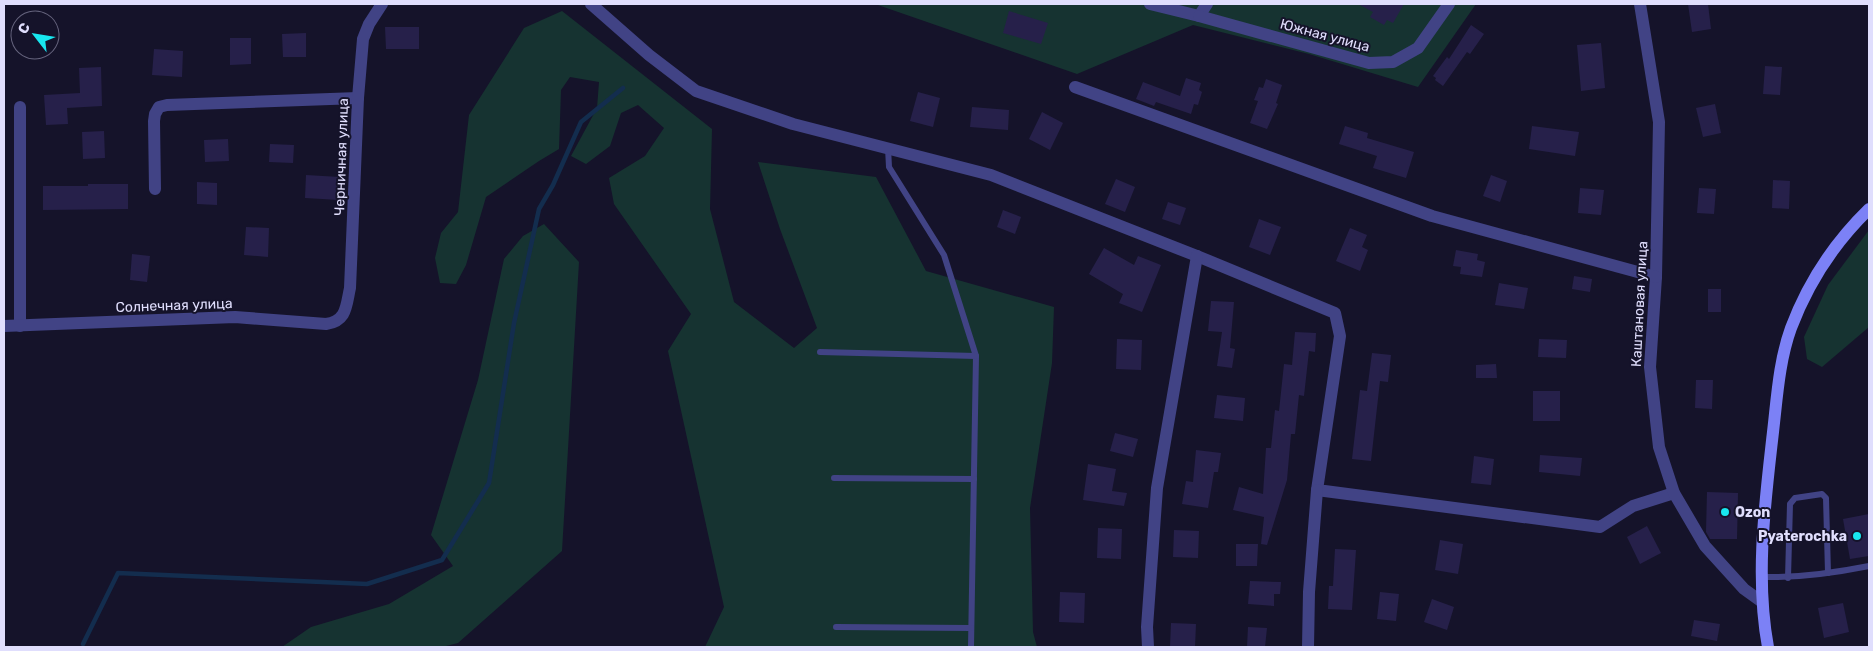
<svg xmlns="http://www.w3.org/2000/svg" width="1873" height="651" font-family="Rubik,sans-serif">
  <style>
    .green { fill: #163331 }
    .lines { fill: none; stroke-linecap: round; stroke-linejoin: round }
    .stream { stroke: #132d4e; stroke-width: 4.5 }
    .building { fill: #26204a }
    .service { stroke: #414385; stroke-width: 6 }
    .minor { stroke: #414385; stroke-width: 12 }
    .secondary { stroke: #7c81f6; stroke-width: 12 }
    .poi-dot { fill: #18e7ef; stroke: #15132a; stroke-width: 2 }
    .labels { text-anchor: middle; stroke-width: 4; stroke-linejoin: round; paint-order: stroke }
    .street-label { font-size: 14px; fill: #e0defd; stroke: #15132a }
    .poi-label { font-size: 14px; font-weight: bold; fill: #e0defd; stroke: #15132a; text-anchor: start }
  </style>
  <rect width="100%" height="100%" fill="#15132a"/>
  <g class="green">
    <polygon points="875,4 1476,4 1418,87 1309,54 1193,25 1077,74"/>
    <polygon points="562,11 712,129 710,209 734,302 794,348 817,328 780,229 758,162 876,177 926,271 1054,307 1052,363 1030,508 1033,632 1037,647 705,647 724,607 668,351 691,314 614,204 609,178 645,156 664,128 638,105 621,113 610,146 586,164 571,156 597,108 599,82 570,77 561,90 559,149 539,161 486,197 466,265 456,284 440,283 435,258 441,233 458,212 469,115 524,28"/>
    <polygon points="544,224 579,262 562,551 458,643 442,647 282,647 311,627 389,604 453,566 431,535 478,380 504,259 523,236"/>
    <polygon points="1869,230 1869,327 1822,367 1807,359 1804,337 1828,285"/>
  </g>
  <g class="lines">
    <polyline class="stream" points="83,644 118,573 367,584 442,560 489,483 514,323 539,209 553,185 581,122 623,88"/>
  </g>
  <g class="building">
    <polygon points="1358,4 1404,4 1393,23 1387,20 1384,25 1370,17 1373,12"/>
    <polygon points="1688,4 1708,4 1711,29 1692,32"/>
    <polygon points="1009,11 1048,23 1041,44 1003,33"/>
    <polygon points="1471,25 1484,34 1470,54 1467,52 1443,86 1435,80 1436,78 1433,76 1447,57 1449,59"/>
    <polygon points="385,27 419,27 419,49 386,49"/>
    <polygon points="306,33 306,57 283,57 282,34"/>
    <polygon points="230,38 251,38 251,64 230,65"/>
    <polygon points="1601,43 1605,88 1581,91 1577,45"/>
    <polygon points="154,49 183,51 182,77 152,75"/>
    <polygon points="1765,66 1782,67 1780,95 1763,94"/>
    <polygon points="101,67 102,106 67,108 68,124 46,125 44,95 80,93 79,68"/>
    <polygon points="1186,78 1201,83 1199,90 1202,92 1198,105 1194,104 1191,114 1156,102 1154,106 1136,99 1143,82 1180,96"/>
    <polygon points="1266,79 1282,85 1276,103 1278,104 1267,129 1250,123 1258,101 1254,100 1259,87 1263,88"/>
    <polygon points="918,92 940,98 933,127 910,121"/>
    <polygon points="1715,104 1721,133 1703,137 1696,108"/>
    <polygon points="972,107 1009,110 1008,130 970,127"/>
    <polygon points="1042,112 1063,123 1050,150 1029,139"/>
    <polygon points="1345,126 1368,133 1367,138 1414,152 1406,178 1373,168 1377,156 1339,144"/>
    <polygon points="1532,126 1579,132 1575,156 1529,149"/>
    <polygon points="104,131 105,158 83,159 82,132"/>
    <polygon points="228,139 229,161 205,162 204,140"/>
    <polygon points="270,144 294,145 293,163 269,162"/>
    <polygon points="306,175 340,177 339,200 305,198"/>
    <polygon points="1491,175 1507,181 1500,202 1483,196"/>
    <polygon points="1116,179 1135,187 1125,212 1105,204"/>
    <polygon points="1773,180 1790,181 1789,209 1772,208"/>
    <polygon points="197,182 217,183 217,205 197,204"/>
    <polygon points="88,184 128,184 128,209 43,210 43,186 88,186"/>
    <polygon points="1580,188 1604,190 1601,215 1578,213"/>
    <polygon points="1699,188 1716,189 1714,214 1697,213"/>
    <polygon points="1168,202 1186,208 1180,225 1162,219"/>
    <polygon points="1003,210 1021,217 1015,234 997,227"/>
    <polygon points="1259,219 1281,227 1270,255 1249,247"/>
    <polygon points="246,227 269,228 268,257 244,255"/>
    <polygon points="1350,228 1367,235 1362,247 1368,250 1360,271 1336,261"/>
    <polygon points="1104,248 1134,265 1138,256 1161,265 1142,312 1119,303 1123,294 1089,274"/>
    <polygon points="1456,250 1478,254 1477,260 1485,262 1482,277 1460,274 1461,267 1453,266"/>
    <polygon points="132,254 150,256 147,282 130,280"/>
    <polygon points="1574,276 1592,279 1590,292 1572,289"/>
    <polygon points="1499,283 1528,288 1524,309 1495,305"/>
    <rect x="1708" y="289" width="13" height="23"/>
    <polygon points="1211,301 1234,302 1230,348 1235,349 1232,368 1217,366 1222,332 1208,331"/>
    <polygon points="1295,332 1316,333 1315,352 1309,351 1304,396 1299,395 1295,434 1291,434 1287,480 1267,545 1261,544 1264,517 1233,510 1239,487 1263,494 1266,448 1271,448 1275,410 1279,411 1284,364 1292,365"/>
    <polygon points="1117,339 1142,340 1141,370 1116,369"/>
    <polygon points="1539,339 1567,340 1566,358 1538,357"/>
    <polygon points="1372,353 1391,355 1388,382 1380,381 1371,461 1352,459 1360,390 1367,391"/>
    <polygon points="1496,364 1497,378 1476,378 1476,365"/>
    <polygon points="1696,380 1713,380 1712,409 1695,408"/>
    <rect x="1533" y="391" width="27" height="30"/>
    <polygon points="1217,395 1245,398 1243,421 1214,418"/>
    <polygon points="1115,433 1138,439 1133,457 1110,451"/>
    <polygon points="1196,450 1221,453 1218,472 1214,472 1208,508 1182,504 1186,481 1193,482"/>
    <polygon points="1540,455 1582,458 1580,476 1539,472"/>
    <polygon points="1474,456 1494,459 1491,485 1471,483"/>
    <polygon points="1088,464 1116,469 1112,491 1127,493 1124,506 1083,500"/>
    <polygon points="1707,492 1738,493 1737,539 1710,539 1706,532"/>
    <polygon points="1869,514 1869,556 1850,559 1843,519"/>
    <polygon points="1647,526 1661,553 1640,564 1627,537"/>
    <polygon points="1098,528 1122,529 1121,559 1097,558"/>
    <polygon points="1174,530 1199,531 1198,558 1173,557"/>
    <polygon points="1440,540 1463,544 1458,574 1435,570"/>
    <polygon points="1236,544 1258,544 1257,566 1236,566"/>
    <polygon points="1335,549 1356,550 1352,610 1328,609 1329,586 1333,586"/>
    <polygon points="1250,581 1281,582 1280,594 1274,594 1274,606 1248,604"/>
    <polygon points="1060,592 1085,593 1084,623 1059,622"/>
    <polygon points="1380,592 1399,594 1396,621 1377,619"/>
    <polygon points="1432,599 1454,607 1447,630 1424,622"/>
    <polygon points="1843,603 1849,632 1824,638 1818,608"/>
    <polygon points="1694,620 1720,624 1717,641 1691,636"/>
    <polygon points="1171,623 1196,624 1195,647 1170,647"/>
    <polygon points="1248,627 1267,628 1265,647 1247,647"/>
  </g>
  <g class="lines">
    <g class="service">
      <polyline points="888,148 889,167 944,255 976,356 971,647"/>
      <polyline points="820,352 976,356"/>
      <polyline points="834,478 974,479"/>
      <path d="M1762 577C1798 578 1834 573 1869 566"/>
      <polyline points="1788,578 1790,504 1795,498 1822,494 1826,498 1828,573"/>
      <polyline points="836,627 971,628"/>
    </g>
    <g class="minor">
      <polyline points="591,4 649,55 696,91 793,124 991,175 1197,256 1335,313 1340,336 1317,490 1600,527 1633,506 1674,493"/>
      <polyline points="1150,4 1199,16 1207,4"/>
      <polyline points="1640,4 1659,122 1656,277 1650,367 1659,447 1674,493 1705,546 1744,589 1762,602"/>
      <polyline points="1199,16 1369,63 1393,62 1418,48 1449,4"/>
      <polyline points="1075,87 1432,216 1656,277"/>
      <polyline points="20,107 20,326"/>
      <polyline points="155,189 154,121 155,114 159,107 167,105 358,98"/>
      <path d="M4 326 235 317 326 324C347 321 346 306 350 288L358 98 363 39 369 24 382 4"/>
      <polyline points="1148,647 1147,627 1157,488 1197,256"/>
      <polyline points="1308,647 1309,592 1317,490"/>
    </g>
    <path class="secondary" d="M1768 647C1755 577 1765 503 1773 432 1777 398 1779 361 1791 328 1808 283 1835 242 1869 209"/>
  </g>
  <g class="poi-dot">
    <circle cx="1725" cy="512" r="5"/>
    <circle cx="1857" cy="536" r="5"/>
  </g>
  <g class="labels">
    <g class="street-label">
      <text transform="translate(1325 35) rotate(15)" y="5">Южная улица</text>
      <text transform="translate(341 157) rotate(-88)" y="5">Черничная улица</text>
      <text transform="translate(1639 304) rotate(-87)" y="5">Каштановая улица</text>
      <text transform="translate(174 305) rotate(-2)" y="5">Солнечная улица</text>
    </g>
    <g class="poi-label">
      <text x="1735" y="517">Ozon</text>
      <text x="1847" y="541" text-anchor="end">Pyaterochka</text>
    </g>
  </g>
  <rect width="1873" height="651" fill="none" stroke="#e0defd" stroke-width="10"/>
  <g transform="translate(35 35) rotate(301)"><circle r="24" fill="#15132a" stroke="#66647e"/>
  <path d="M0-4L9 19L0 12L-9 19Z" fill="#18e7ef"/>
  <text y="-8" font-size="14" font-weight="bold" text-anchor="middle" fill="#e0defd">С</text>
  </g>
</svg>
